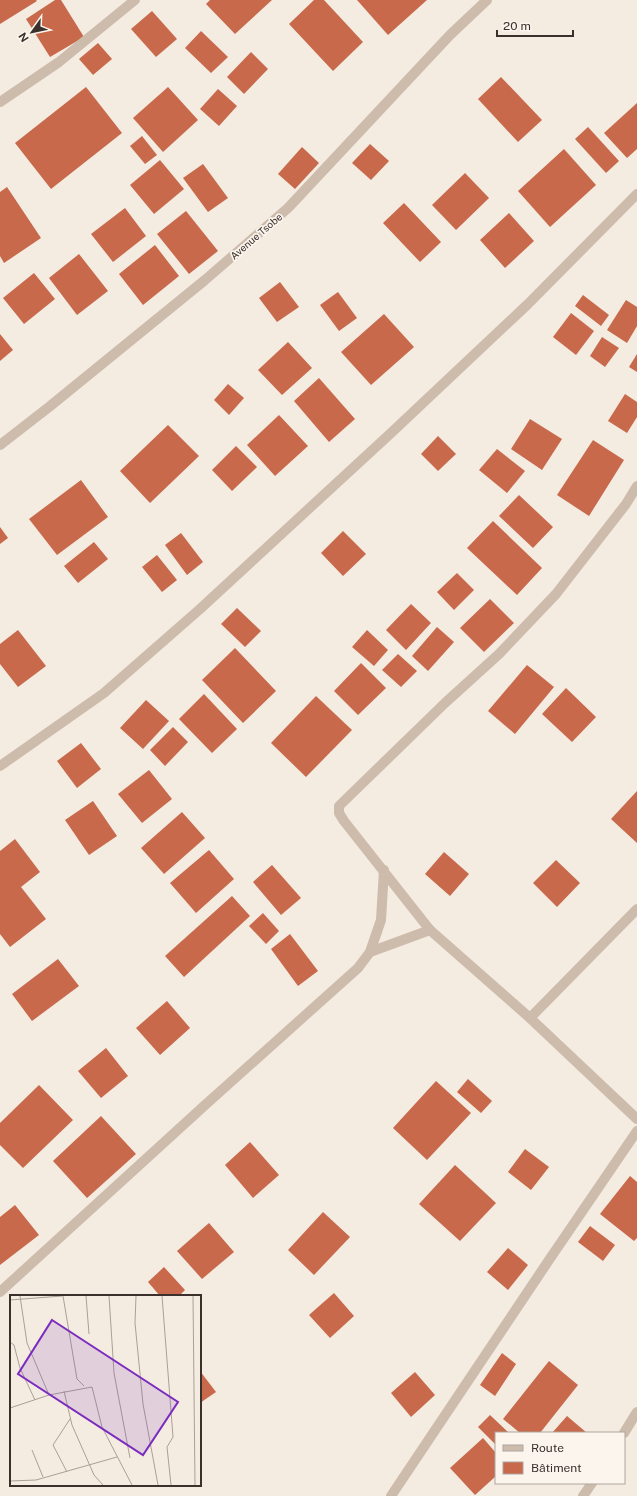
<svg xmlns="http://www.w3.org/2000/svg" width="637" height="1496" font-family="'Public Sans',sans-serif">
  <style>
    .building { fill: #c8694b }
    .lines { fill: none; stroke-linecap: round; stroke-linejoin: round }
    .street { stroke: #cdbbac; stroke-width: 10 }
    .labels { text-anchor: middle; stroke-width: 3.5; stroke-linejoin: round; paint-order: stroke }
    .street-label { font-size: 10px; fill: #3b302b; stroke: #fbf5ee }
    .inset-road { fill: none; stroke: #aaa098; stroke-width: 1 }
    .view { fill: #7b2cbf; fill-opacity: 0.15; stroke: #7b2cbf; stroke-width: 2 }
    .inset-edge { fill: none; stroke: #3b302b; stroke-width: 2 }
  </style>
  <rect width="100%" height="100%" fill="#f4ebe1"/>
  <g class="building">
    <polygon points="0,0 36,0 37,1 0,24"/>
    <polygon points="55,0 61,0 84,37 50,57 26,19"/>
    <polygon points="210,0 272,0 235,34 206,4"/>
    <polygon points="314,0 324,0 363,42 333,71 289,24"/>
    <polygon points="357,0 427,0 388,35"/>
    <polygon points="152,11 177,39 156,57 131,29"/>
    <polygon points="201,31 228,57 211,73 185,48"/>
    <polygon points="98,43 112,59 93,75 79,59"/>
    <polygon points="251,52 268,69 244,94 227,77"/>
    <polygon points="501,77 542,120 518,142 478,99"/>
    <polygon points="86,87 122,133 51,189 15,143"/>
    <polygon points="168,87 198,120 163,152 133,118"/>
    <polygon points="218,89 237,106 219,126 200,109"/>
    <polygon points="637,103 637,149 627,158 604,133"/>
    <polygon points="588,127 619,161 606,173 575,139"/>
    <polygon points="142,136 157,155 145,164 130,146"/>
    <polygon points="370,144 389,161 371,180 352,163"/>
    <polygon points="302,147 319,163 295,189 278,174"/>
    <polygon points="564,149 596,185 550,227 518,191"/>
    <polygon points="160,160 184,189 154,214 130,185"/>
    <polygon points="203,164 228,198 208,212 183,178"/>
    <polygon points="465,173 489,198 456,230 432,205"/>
    <polygon points="7,187 41,238 4,263 0,256 0,192"/>
    <polygon points="404,203 441,242 420,262 383,223"/>
    <polygon points="125,208 146,236 113,262 91,234"/>
    <polygon points="186,211 218,251 189,274 157,234"/>
    <polygon points="509,213 534,241 505,268 480,240"/>
    <polygon points="155,245 179,276 143,305 119,274"/>
    <polygon points="79,254 108,291 77,315 49,278"/>
    <polygon points="34,273 55,299 24,324 3,298"/>
    <polygon points="280,282 299,307 277,322 259,298"/>
    <polygon points="338,292 357,318 339,331 320,305"/>
    <polygon points="583,295 609,315 601,326 575,306"/>
    <polygon points="626,300 637,307 637,326 627,343 607,330"/>
    <polygon points="571,313 594,331 576,355 553,337"/>
    <polygon points="384,314 414,347 371,385 341,352"/>
    <polygon points="0,334 13,350 0,361"/>
    <polygon points="602,337 619,348 605,367 590,356"/>
    <polygon points="288,342 312,368 282,395 258,370"/>
    <polygon points="637,354 637,372 629,367"/>
    <polygon points="319,378 355,419 329,442 294,401"/>
    <polygon points="228,384 244,398 229,415 214,400"/>
    <polygon points="625,394 637,402 637,417 627,433 608,421"/>
    <polygon points="279,415 308,446 275,476 247,445"/>
    <polygon points="530,419 562,439 542,470 511,449"/>
    <polygon points="168,425 199,456 150,503 120,471"/>
    <polygon points="438,436 456,454 438,471 421,454"/>
    <polygon points="593,440 624,460 589,516 557,495"/>
    <polygon points="236,446 257,467 232,491 212,470"/>
    <polygon points="497,449 525,471 507,493 479,470"/>
    <polygon points="81,480 108,517 57,555 29,519"/>
    <polygon points="519,495 553,527 533,548 499,516"/>
    <polygon points="493,521 542,568 517,595 467,548"/>
    <polygon points="0,527 8,538 0,544"/>
    <polygon points="343,531 366,554 343,576 321,553"/>
    <polygon points="181,533 203,562 187,575 165,545"/>
    <polygon points="94,542 108,559 78,583 64,566"/>
    <polygon points="157,555 177,580 162,592 142,567"/>
    <polygon points="457,573 474,590 454,610 437,592"/>
    <polygon points="490,599 514,623 484,652 460,628"/>
    <polygon points="411,604 431,623 406,650 386,630"/>
    <polygon points="237,608 261,631 245,647 221,624"/>
    <polygon points="437,627 454,642 428,671 412,656"/>
    <polygon points="18,630 46,666 18,687 0,664 0,644"/>
    <polygon points="367,630 388,650 374,666 352,647"/>
    <polygon points="235,648 276,691 243,723 202,680"/>
    <polygon points="398,654 417,671 401,687 382,670"/>
    <polygon points="361,663 386,688 358,715 334,691"/>
    <polygon points="527,665 554,687 515,734 488,711"/>
    <polygon points="566,688 596,717 572,742 542,714"/>
    <polygon points="204,694 237,729 212,753 179,719"/>
    <polygon points="316,696 352,730 306,777 271,743"/>
    <polygon points="146,700 169,721 143,749 120,728"/>
    <polygon points="173,727 188,742 165,766 150,750"/>
    <polygon points="81,743 101,769 77,788 57,761"/>
    <polygon points="149,770 172,799 142,823 118,794"/>
    <polygon points="637,791 637,843 611,819"/>
    <polygon points="93,801 117,836 89,855 65,820"/>
    <polygon points="182,812 205,838 164,874 141,848"/>
    <polygon points="15,839 40,872 21,887 46,919 10,947 0,934 0,851"/>
    <polygon points="209,850 234,879 196,913 170,883"/>
    <polygon points="444,852 469,874 450,896 425,874"/>
    <polygon points="556,860 580,883 557,907 533,883"/>
    <polygon points="272,865 301,898 281,915 253,882"/>
    <polygon points="232,896 250,916 184,977 165,956"/>
    <polygon points="263,913 279,931 266,944 249,926"/>
    <polygon points="290,934 318,971 298,986 271,949"/>
    <polygon points="58,959 79,986 32,1021 12,994"/>
    <polygon points="167,1001 190,1028 160,1055 136,1028"/>
    <polygon points="106,1048 128,1076 101,1098 78,1071"/>
    <polygon points="468,1079 492,1101 481,1113 457,1092"/>
    <polygon points="436,1081 471,1113 427,1160 393,1128"/>
    <polygon points="39,1085 73,1120 23,1168 0,1145 0,1123"/>
    <polygon points="101,1116 136,1154 87,1198 53,1161"/>
    <polygon points="250,1142 279,1175 253,1198 225,1165"/>
    <polygon points="525,1149 549,1167 531,1190 508,1172"/>
    <polygon points="455,1165 496,1203 460,1241 419,1204"/>
    <polygon points="630,1176 637,1182 637,1238 634,1241 600,1214"/>
    <polygon points="15,1205 39,1235 0,1265 0,1217"/>
    <polygon points="323,1212 350,1237 314,1275 288,1250"/>
    <polygon points="209,1223 234,1252 202,1279 177,1251"/>
    <polygon points="590,1226 615,1245 603,1261 578,1242"/>
    <polygon points="508,1248 528,1265 508,1290 487,1272"/>
    <polygon points="164,1267 185,1290 179,1296 160,1296 148,1282"/>
    <polygon points="334,1293 354,1316 330,1338 309,1315"/>
    <polygon points="502,1353 516,1364 495,1396 480,1385"/>
    <polygon points="549,1361 578,1385 540,1433 520,1433 503,1419"/>
    <polygon points="200,1371 216,1392 200,1403"/>
    <polygon points="415,1372 435,1395 411,1417 391,1393"/>
    <polygon points="490,1415 509,1433 496,1433 496,1445 478,1427"/>
    <polygon points="567,1416 587,1433 552,1433"/>
    <polygon points="483,1438 496,1453 496,1476 475,1495 450,1468"/>
  </g>
  <g class="lines">
    <g class="street">
      <polyline points="0,102 59,62 135,0"/>
      <polyline points="0,445 49,407 205,280 288,208 450,35 487,0"/>
      <polyline points="637,486 626,504 556,594 499,654 445,703 339,806 339,813 344,821 430,930 530,1018 637,1119"/>
      <polyline points="0,766 104,693 200,609 391,433 528,304 637,194"/>
      <polyline points="370,952 430,930"/>
      <polyline points="530,1018 637,909"/>
      <polyline points="0,1292 204,1106 358,968 370,952 381,920 384,870"/>
      <polyline points="624,1433 637,1412"/>
      <polyline points="391,1496 549,1260 637,1131"/>
      <polyline points="583,1496 592,1483"/>
    </g>
  </g>
  <g class="labels">
    <g class="street-label">
      <text transform="translate(256 236) rotate(-41)" y="4">Avenue Tsobe</text>
    </g>
  </g>
  <g transform="translate(10 1295)">
    <rect width="191" height="191" fill="#f4ebe1"/>
    <path class="inset-road" d="M10 1 17 48 39 100M53 1 67 84 74 91M76 1 79 39M99 1 104 78 120 163M126 1 125 28 133 109 148 190M152 1 163 142 157 152 161 190M183 1 185 190M0 5 52 1M0 47 4 50 10 73 25 105M54 96 62 130 84 180 93 190M0 113 39 100 82 92 92 132 122 190M22 155 33 182M57 177 43 150 60 124M0 186 26 185 107 162"/>
    <path class="view" d="M42 25 168 107 133 160 8 79Z"/>
    <rect width="191" height="191" class="inset-edge"/>
  </g>
  <rect x="495" y="1432" width="130" height="52" fill="#fbf5ee" stroke="#aea6a0"/>
  <rect x="503" y="1445" width="20" height="6" fill="#cdbbac" stroke="#aea6a0"/>
  <text x="531" y="1452" font-size="12" fill="#3b302b">Route</text>
  <rect x="503" y="1462" width="20" height="12" fill="#c8694b" stroke="#aea6a0"/>
  <text x="531" y="1472" font-size="12" fill="#3b302b">Bâtiment</text>
  <g transform="translate(32 32) rotate(237)" stroke="#fbf5ee" stroke-width="3" paint-order="stroke">
  <path d="M0-3L7 15L0 10L-7 15Z" fill="#3b302b"/>
  <text y="-6" font-size="11" font-weight="bold" text-anchor="middle" fill="#3b302b">N</text>
  </g>
  <path d="M497 30v6h76v-6" fill="none" stroke="#3b302b" stroke-width="2"/>
  <text x="503" y="30" font-size="12" fill="#3b302b" stroke="#fbf5ee" stroke-width="3" paint-order="stroke">20 m</text>
</svg>
